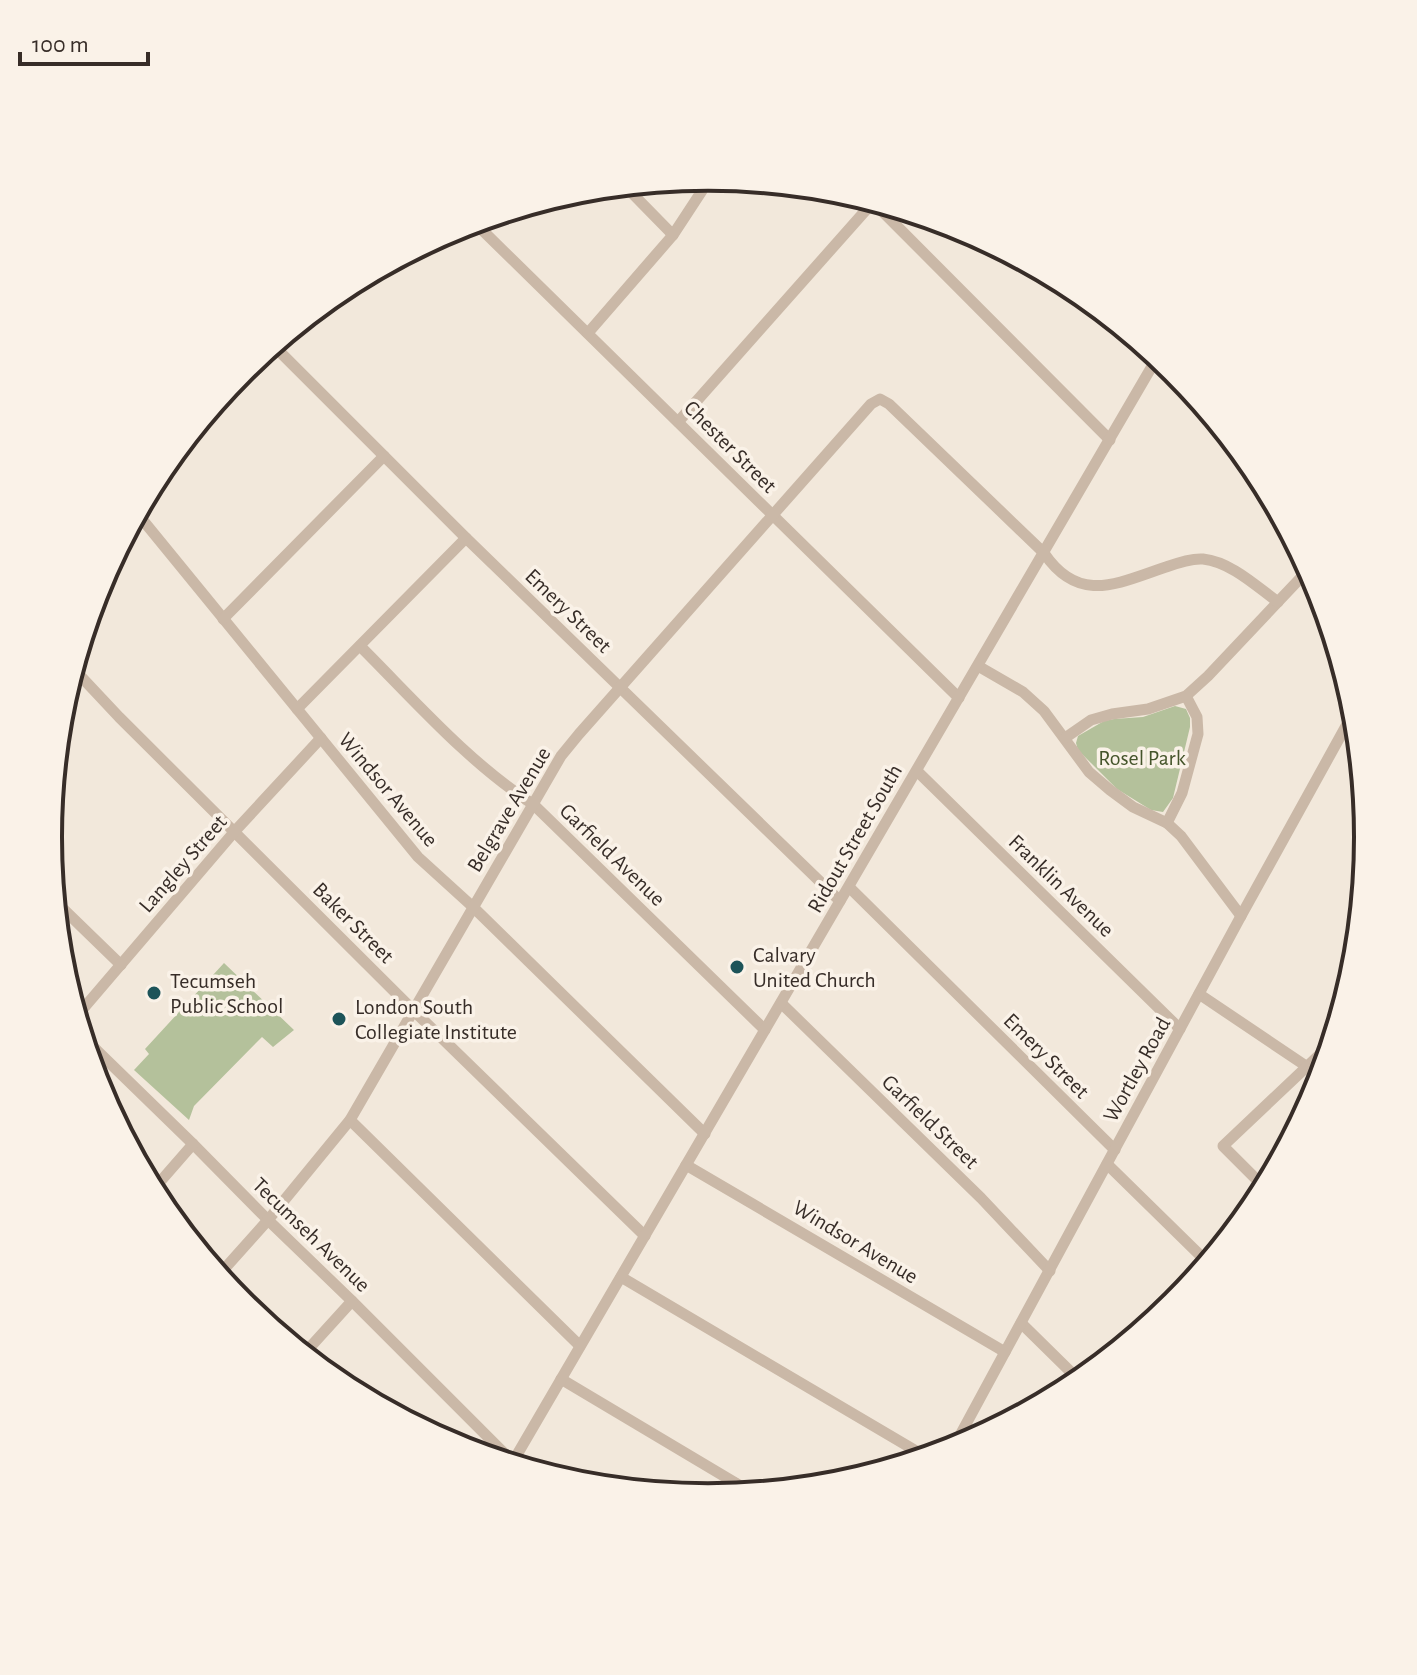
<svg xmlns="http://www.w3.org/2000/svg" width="1417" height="1675" font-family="'Alegreya Sans',sans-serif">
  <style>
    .green { fill: #b4c19b }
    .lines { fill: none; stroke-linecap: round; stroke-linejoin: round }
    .minor { stroke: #cab8a7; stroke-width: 11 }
    .poi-dot { fill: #1d5459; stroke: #faf2e8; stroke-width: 3 }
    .labels { text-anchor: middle; stroke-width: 7; stroke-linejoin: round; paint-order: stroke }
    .street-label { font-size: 22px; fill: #372d28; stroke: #faf2e8 }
    .park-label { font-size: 22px; fill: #45552b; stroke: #faf2e8 }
    .poi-label { font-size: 22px; fill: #372d28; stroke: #faf2e8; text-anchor: start }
    .rim { fill: none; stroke: #372d28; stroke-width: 4 }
  </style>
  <rect width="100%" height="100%" fill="#f2e8db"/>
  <g class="green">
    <polygon points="1175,706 1186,709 1190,718 1190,727 1173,798 1163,812 1151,810 1117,789 1078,750 1076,743 1078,736 1104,721 1114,719 1143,717"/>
    <polygon points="224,963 294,1030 273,1047 262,1037 194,1106 189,1120 134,1070 149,1054 145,1049"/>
  </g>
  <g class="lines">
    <g class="minor">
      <polyline points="624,185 673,235"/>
      <polyline points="873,202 1110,440"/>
      <polyline points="474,222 959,698"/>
      <polyline points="588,333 673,235 711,177"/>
      <polyline points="273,345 466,538 840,901"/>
      <polyline points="678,422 874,201"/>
      <polyline points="137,513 418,857 473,907 705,1134"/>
      <polyline points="223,619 384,456"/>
      <path d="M360 646C416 702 468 762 534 805L765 1030"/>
      <polyline points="978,666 1023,692 1044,711 1089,772 1110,790 1133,807 1167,823 1181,836 1241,916"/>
      <polyline points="73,668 119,717 414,1011 645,1236"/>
      <polyline points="297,709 466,538"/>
      <polyline points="1065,738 1091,720 1112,714 1148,709 1186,696 1208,676 1310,568"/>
      <polyline points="917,771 1180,1029"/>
      <polyline points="1167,823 1182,793 1198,734 1197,717 1186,696"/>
      <polyline points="849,887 1115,1150"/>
      <polyline points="54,900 121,965"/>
      <polyline points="1199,994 1306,1066 1321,1081"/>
      <polyline points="781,1003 981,1198 1050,1271"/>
      <polyline points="76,1017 235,831 321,738"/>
      <polyline points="82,1036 193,1144 268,1220 352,1301 513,1462"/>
      <polyline points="350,1120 580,1346"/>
      <polyline points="1107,1164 1209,1264"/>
      <polyline points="686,1165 1005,1352"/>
      <polyline points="1266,1189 1223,1146 1334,1041"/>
      <polyline points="152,1191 193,1144"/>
      <path d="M218 1276 268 1220 350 1120 561 756 579 734 871 404 880 399 889 404 1044 553C1079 605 1118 583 1166 567 1177 563 1191 558 1203 559 1231 562 1256 586 1278 602"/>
      <polyline points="621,1277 928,1458"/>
      <polyline points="1021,1323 1081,1382"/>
      <polyline points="303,1355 352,1301"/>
      <polyline points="561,1379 754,1494"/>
      <polyline points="952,1450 1241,916 1356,708"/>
      <polyline points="511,1465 1158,356"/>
      <polyline points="727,1496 735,1483"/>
    </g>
  </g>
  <g class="poi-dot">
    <circle cx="737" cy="967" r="8"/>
    <circle cx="154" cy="993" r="8"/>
    <circle cx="339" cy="1019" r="8"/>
  </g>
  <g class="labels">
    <g class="street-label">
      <text transform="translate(731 446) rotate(45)" y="8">Chester Street</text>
      <text transform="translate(569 610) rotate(44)" y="8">Emery Street</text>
      <text transform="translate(389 789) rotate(50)" y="8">Windsor Avenue</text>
      <text transform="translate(508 809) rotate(-59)" y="8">Belgrave Avenue</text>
      <text transform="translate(854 838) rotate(-60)" y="8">Ridout Street South</text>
      <text transform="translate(613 854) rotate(44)" y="8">Garfield Avenue</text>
      <text transform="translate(182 863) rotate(-49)" y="8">Langley Street</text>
      <text transform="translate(1062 885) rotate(44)" y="8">Franklin Avenue</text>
      <text transform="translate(354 922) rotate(45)" y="8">Baker Street</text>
      <text transform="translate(1047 1055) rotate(45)" y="8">Emery Street</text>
      <text transform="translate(1136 1069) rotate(-61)" y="8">Wortley Road</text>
      <text transform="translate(931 1121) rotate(44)" y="8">Garfield Street</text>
      <text transform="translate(312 1234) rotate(44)" y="8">Tecumseh Avenue</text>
      <text transform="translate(856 1241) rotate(31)" y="8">Windsor Avenue</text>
    </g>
    <g class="park-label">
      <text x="1142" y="765">Rosel Park</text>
    </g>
    <g class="poi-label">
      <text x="753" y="962">Calvary<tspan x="753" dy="25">United Church</tspan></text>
      <text x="170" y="988">Tecumseh<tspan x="170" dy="25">Public School</tspan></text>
      <text x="355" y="1014">London South<tspan x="355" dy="25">Collegiate Institute</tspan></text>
    </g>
  </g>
  <path d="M0 0H1417V1675H0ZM62 837a646 646 0 1 1 1292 0a646 646 0 1 1-1292 0Z" fill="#faf2e8" fill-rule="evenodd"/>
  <path class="rim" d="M62 837a646 646 0 1 1 1292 0a646 646 0 1 1-1292 0Z"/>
  <path d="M20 52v12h128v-12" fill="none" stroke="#372d28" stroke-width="4"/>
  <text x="32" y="52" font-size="24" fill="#372d28" stroke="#faf2e8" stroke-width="6" paint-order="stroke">100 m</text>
</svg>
